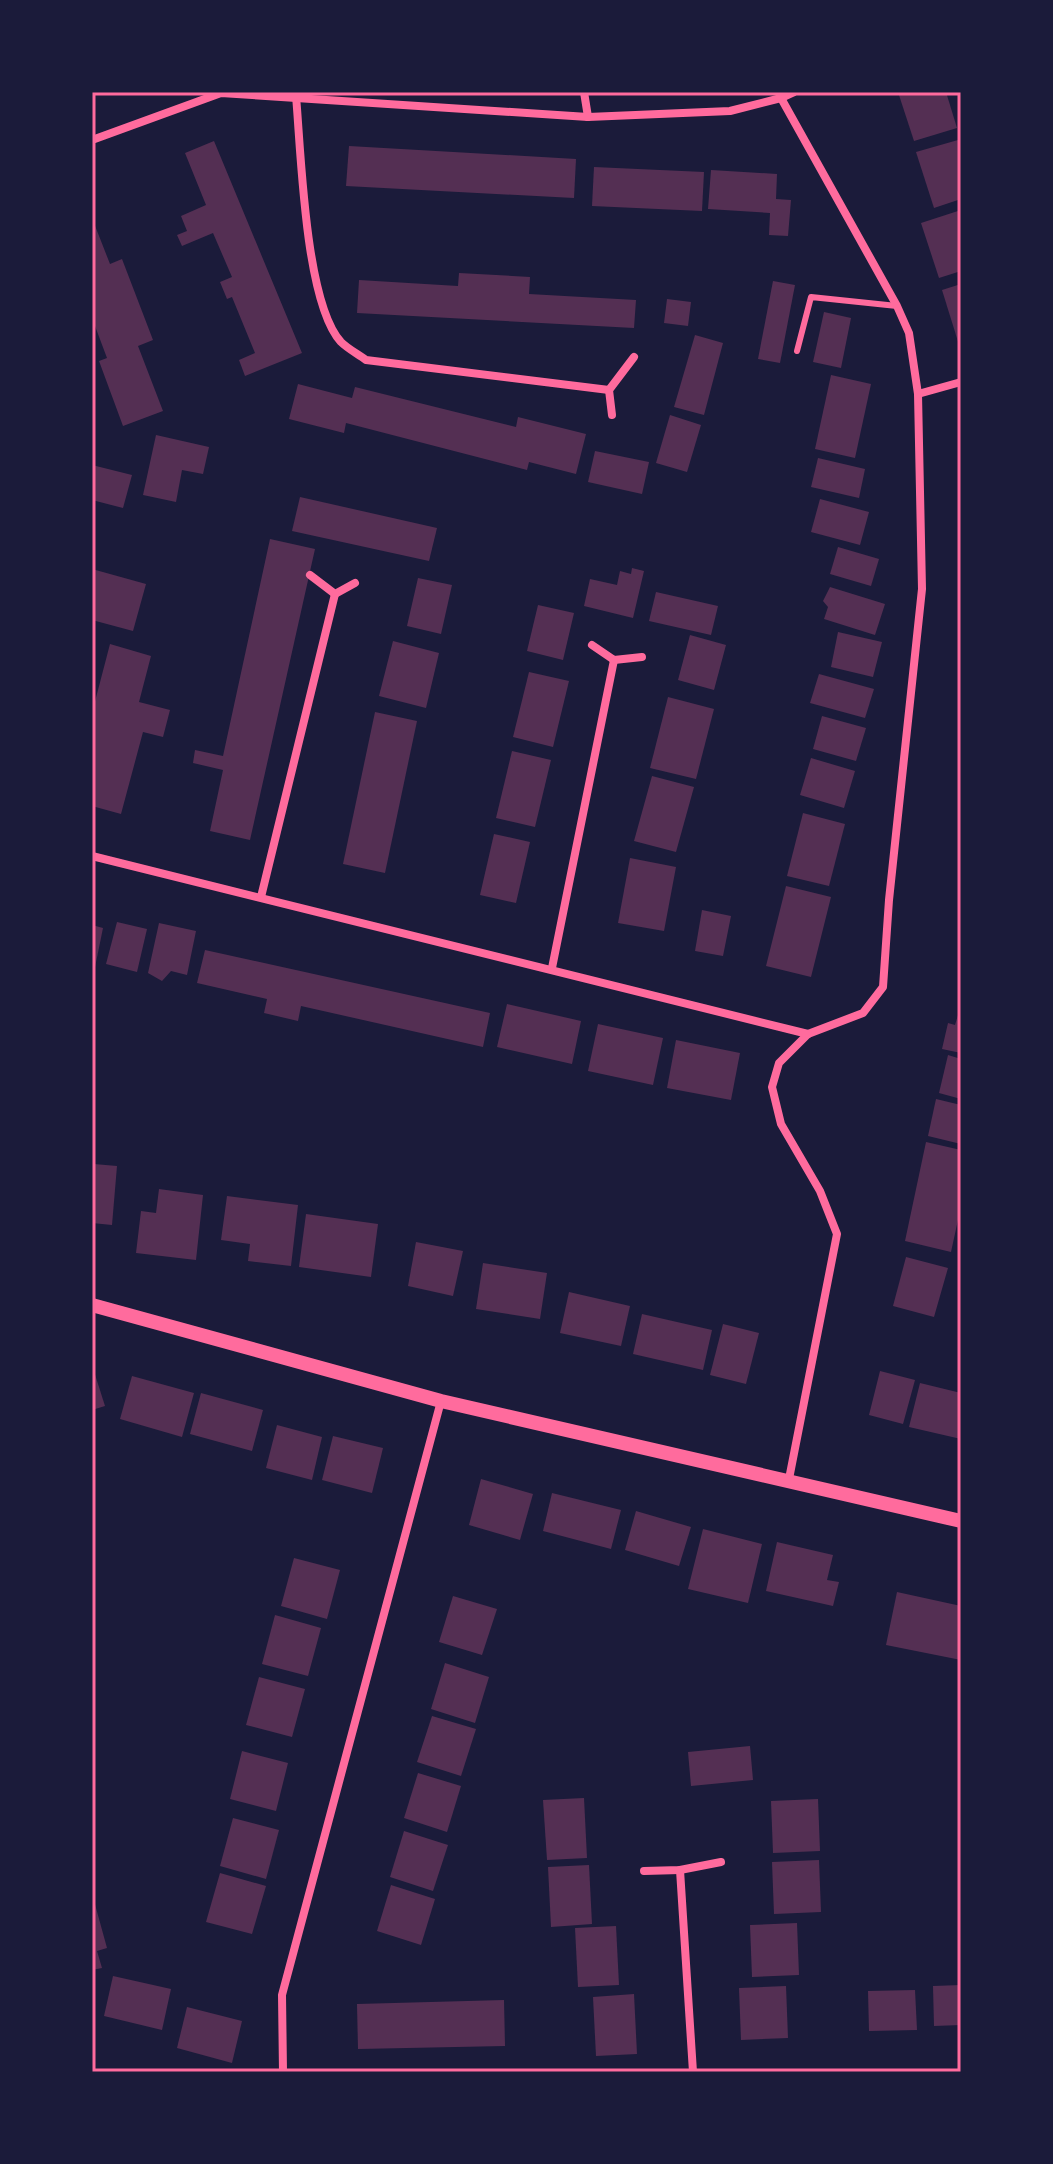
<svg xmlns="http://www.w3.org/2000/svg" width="1053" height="2164" font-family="'DejaVu Sans',sans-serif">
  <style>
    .building { fill: #542f53 }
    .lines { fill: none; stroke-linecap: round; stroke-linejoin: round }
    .service { stroke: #ff6b9d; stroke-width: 6 }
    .minor { stroke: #ff6b9d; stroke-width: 8 }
    .tertiary { stroke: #ff6b9d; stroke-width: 14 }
    .neatline { fill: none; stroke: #ff6b9d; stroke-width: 3 }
  </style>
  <rect width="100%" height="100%" fill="#1b1b3a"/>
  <g class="building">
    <polygon points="898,92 946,92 957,128 914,141"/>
    <polygon points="958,140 961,199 934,208 916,152"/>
    <polygon points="214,141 302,353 245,376 239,360 255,353 232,297 227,299 220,282 232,277 213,233 182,246 177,235 187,231 181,216 206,205 185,153"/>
    <polygon points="349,146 576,159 574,198 346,186"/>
    <polygon points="594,167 704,172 702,211 592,206"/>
    <polygon points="711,170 777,174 776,199 791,200 788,236 769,235 770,213 708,209"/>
    <polygon points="961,210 961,271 939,278 921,223"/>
    <polygon points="92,218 110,264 122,259 153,340 138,346 163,411 123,426 99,361 107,358 92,318"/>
    <polygon points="459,273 530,277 529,294 636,300 634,328 357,313 359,280 458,286"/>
    <polygon points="773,281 795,285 780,363 758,359"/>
    <polygon points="961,284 961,348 960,348 942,290"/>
    <polygon points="667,299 691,302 688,326 664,323"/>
    <polygon points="824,312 851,318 841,368 813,362"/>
    <polygon points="695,335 723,343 704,415 674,407"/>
    <polygon points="831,375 871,384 855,458 815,449"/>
    <polygon points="298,384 352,398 355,387 516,427 518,417 586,434 576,474 529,462 527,470 346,423 344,433 289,419"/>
    <polygon points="670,415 701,425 687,472 656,463"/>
    <polygon points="156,435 209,447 203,474 182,470 176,502 143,495"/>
    <polygon points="595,451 649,462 642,494 588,482"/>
    <polygon points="818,458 865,469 859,498 811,487"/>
    <polygon points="92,465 132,475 123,508 92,500"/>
    <polygon points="300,497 437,528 429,561 292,531"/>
    <polygon points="820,499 869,512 860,545 811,532"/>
    <polygon points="270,539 315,549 250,840 210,831 223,770 193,763 195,750 223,756"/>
    <polygon points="838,547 879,559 871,586 830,574"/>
    <polygon points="632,568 644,571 633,618 584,606 590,579 617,585 620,571 631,574"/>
    <polygon points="92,569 146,584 133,631 92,620"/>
    <polygon points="418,578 452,585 441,634 407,626"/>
    <polygon points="830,587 885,604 875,635 824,619 828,607 823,601"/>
    <polygon points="656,592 718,606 711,635 649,621"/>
    <polygon points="538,605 574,613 563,660 527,651"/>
    <polygon points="838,632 882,642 873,677 831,667"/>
    <polygon points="690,635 726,645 714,690 678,680"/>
    <polygon points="393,641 439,653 426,708 379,696"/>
    <polygon points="110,644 151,656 139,702 170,710 163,737 143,732 121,814 92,806 92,713"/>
    <polygon points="529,672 569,681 553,747 513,737"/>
    <polygon points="819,674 874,689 865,718 810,703"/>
    <polygon points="668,697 714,709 696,779 650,768"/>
    <polygon points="375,712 417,721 385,873 343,864"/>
    <polygon points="822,716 866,728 856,761 813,749"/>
    <polygon points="512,751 551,760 535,827 496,818"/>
    <polygon points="811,758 855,771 844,808 800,795"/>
    <polygon points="652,776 694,787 676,852 634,841"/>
    <polygon points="803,813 845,824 829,886 787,876"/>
    <polygon points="494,834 530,842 516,903 480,895"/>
    <polygon points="630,858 676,867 664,931 618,923"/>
    <polygon points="786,886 831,897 811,977 766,966"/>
    <polygon points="702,910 731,916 723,956 695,951"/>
    <polygon points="117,922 147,929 137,972 106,964"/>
    <polygon points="159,923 196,931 187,975 171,971 162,981 148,973"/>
    <polygon points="92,925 103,928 93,977 92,977"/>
    <polygon points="205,950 490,1013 483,1047 301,1006 298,1021 264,1013 267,999 197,983"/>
    <polygon points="507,1004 581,1021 572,1064 497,1047"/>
    <polygon points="958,1015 961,1016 961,1053 942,1049 948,1023 955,1025"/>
    <polygon points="598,1024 663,1038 653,1085 588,1071"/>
    <polygon points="676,1040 740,1053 731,1100 667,1088"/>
    <polygon points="948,1055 961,1059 961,1099 939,1093"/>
    <polygon points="936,1099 961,1105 961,1144 928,1136"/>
    <polygon points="926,1142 961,1150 961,1206 951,1252 905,1241"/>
    <polygon points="94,1164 117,1166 112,1225 92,1223"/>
    <polygon points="159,1189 203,1195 196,1260 136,1253 141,1211 156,1213"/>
    <polygon points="227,1196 298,1205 291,1266 248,1261 250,1244 221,1240"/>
    <polygon points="306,1214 378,1224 371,1277 299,1267"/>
    <polygon points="416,1242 463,1251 453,1296 408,1286"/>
    <polygon points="906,1257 948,1268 934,1317 893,1306"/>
    <polygon points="483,1263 547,1273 540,1319 476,1309"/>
    <polygon points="569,1292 630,1306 621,1346 560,1333"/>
    <polygon points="642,1314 712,1330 703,1370 633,1354"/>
    <polygon points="723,1324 759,1333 746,1384 710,1375"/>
    <polygon points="92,1365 105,1406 92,1410"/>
    <polygon points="880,1371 915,1380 903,1424 869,1415"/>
    <polygon points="132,1376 194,1393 182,1437 120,1419"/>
    <polygon points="920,1383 961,1393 961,1439 909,1427"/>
    <polygon points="201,1393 263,1410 252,1451 190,1434"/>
    <polygon points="277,1425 322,1437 312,1480 266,1468"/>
    <polygon points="333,1436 383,1448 372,1493 322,1480"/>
    <polygon points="481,1479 533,1494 520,1540 469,1525"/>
    <polygon points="552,1493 621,1510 611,1549 543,1531"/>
    <polygon points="636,1511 691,1527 679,1566 625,1550"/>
    <polygon points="703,1529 762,1544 748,1603 688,1589"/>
    <polygon points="777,1542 833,1555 827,1580 839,1582 833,1606 766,1591"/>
    <polygon points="294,1558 340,1570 327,1619 281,1606"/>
    <polygon points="897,1592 961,1606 961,1660 886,1645"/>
    <polygon points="453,1596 497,1609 482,1655 439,1642"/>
    <polygon points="275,1615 321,1628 308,1676 262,1664"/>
    <polygon points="445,1663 489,1677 475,1723 431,1709"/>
    <polygon points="259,1677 305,1689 292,1737 246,1725"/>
    <polygon points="432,1716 476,1729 461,1776 417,1762"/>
    <polygon points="750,1746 753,1780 691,1786 688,1752"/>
    <polygon points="242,1751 288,1763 276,1811 230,1799"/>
    <polygon points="418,1773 461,1786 447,1832 404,1818"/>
    <polygon points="584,1798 587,1858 547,1860 543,1800"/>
    <polygon points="818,1799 820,1851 773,1853 771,1801"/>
    <polygon points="233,1818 279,1830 266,1879 220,1866"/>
    <polygon points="404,1831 448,1845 433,1891 390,1877"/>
    <polygon points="819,1860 821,1912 774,1914 772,1862"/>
    <polygon points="589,1865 592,1924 551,1927 548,1867"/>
    <polygon points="220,1873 266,1886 252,1934 206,1922"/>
    <polygon points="391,1885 435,1899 421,1945 377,1931"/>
    <polygon points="93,1897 107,1948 97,1951 102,1968 92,1970"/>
    <polygon points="797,1923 799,1975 752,1977 750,1925"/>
    <polygon points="616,1926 619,1985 578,1987 575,1928"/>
    <polygon points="113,1976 171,1989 162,2030 104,2016"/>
    <polygon points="961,1985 961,2025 934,2026 933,1986"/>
    <polygon points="786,1986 788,2038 741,2040 739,1988"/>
    <polygon points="915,1990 917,2030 869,2031 868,1991"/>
    <polygon points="634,1994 637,2054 596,2056 593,1997"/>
    <polygon points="504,2000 505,2046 358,2049 357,2004"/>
    <polygon points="187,2007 242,2021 232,2063 177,2048"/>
  </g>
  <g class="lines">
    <polyline class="service" points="797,351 811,297 897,306"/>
    <g class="minor">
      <polyline points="584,92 588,117"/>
      <path d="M296 96C301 151 305 303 341 342 348 349 358 354 366 360L609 390"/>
      <polyline points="781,98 794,92"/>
      <polyline points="92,140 221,93 588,117 730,111 781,98 897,306 909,333 918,394 922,589 889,900 883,987 863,1013 808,1034 779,1063 772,1087 781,1124 820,1191 837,1234 789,1479"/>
      <polyline points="918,394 961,382"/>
      <polyline points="612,415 609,390 634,357"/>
      <polyline points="310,575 335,594 355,583"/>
      <polyline points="592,645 614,660 642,657"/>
      <polyline points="92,856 808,1034"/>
      <polyline points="261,897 335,594"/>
      <polyline points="552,968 614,660"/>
      <polyline points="680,1870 693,2072"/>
      <polyline points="644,1871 680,1870 721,1862"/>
      <polyline points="283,2072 282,1995 441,1401"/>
    </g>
    <polyline class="tertiary" points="92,1305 441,1401 961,1521"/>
  </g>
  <rect width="1053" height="2164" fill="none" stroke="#1b1b3a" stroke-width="188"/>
  <rect x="94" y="94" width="865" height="1976" class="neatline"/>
</svg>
